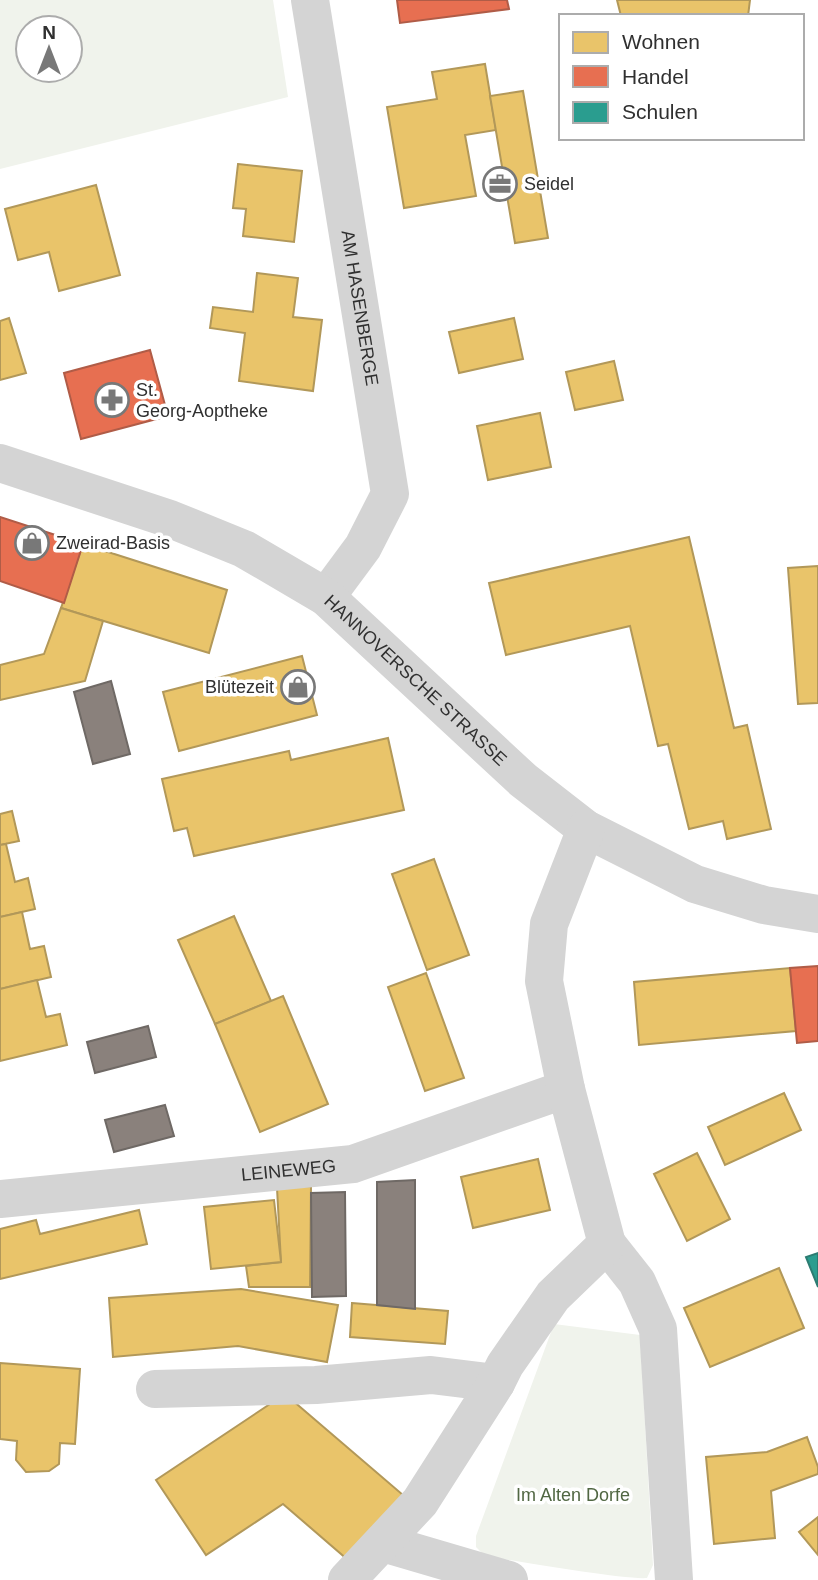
<svg xmlns="http://www.w3.org/2000/svg" width="818" height="1580" font-family="Helvetica,sans-serif">
  <style>
    .green { fill: #f0f3ec; fill-rule: evenodd }
    .homes { fill: #e9c46a; stroke: #b29859; stroke-width: 2 }
    .shops { fill: #e76f51; stroke: #b05c47; stroke-width: 2 }
    .schools { fill: #2a9d8f; stroke: #2c7c72; stroke-width: 2 }
    .industry { fill: #8a817c; stroke: #6f6965; stroke-width: 2 }
    .lines { fill: none; stroke-linecap: round; stroke-linejoin: round }
    .minor { stroke: #d4d4d4; stroke-width: 38 }
    .labels { text-anchor: middle; stroke-width: 7; stroke-linejoin: round; paint-order: stroke }
    .poi-label { font-size: 18px; fill: #303030; stroke: #fff; text-anchor: start }
    .street-label { font-size: 18px; fill: #303030; stroke: #fff }
    .park-label { font-size: 18px; fill: #516743; stroke: #fff }
  </style>
  <rect width="100%" height="100%" fill="#fff"/>
  <g class="green">
    <path d="M0 0H273L288 97 0 169ZM28 28H70V70H28Z"/>
    <path d="M554 1324 640 1335 653 1565 647 1578C625 1580 515 1561 485 1556L476 1547V1536Z"/>
  </g>
  <g class="homes">
    <polygon points="617,0 750,0 748,16 621,16"/>
    <polygon points="485,64 496,130 465,135 476,196 404,208 387,107 437,99 432,72"/>
    <polygon points="523,91 548,238 515,243 490,96"/>
    <polygon points="238,164 302,171 294,242 243,236 246,209 233,208"/>
    <polygon points="96,185 120,275 59,291 49,252 18,260 5,209"/>
    <polygon points="257,273 298,278 293,317 322,320 313,391 239,381 245,333 210,328 213,307 253,312"/>
    <polygon points="9,318 26,373 0,380 0,321"/>
    <polygon points="514,318 523,359 459,373 449,332"/>
    <polygon points="614,361 623,400 575,410 566,372"/>
    <polygon points="540,413 551,467 488,480 477,426"/>
    <polygon points="689,537 734,728 747,725 771,829 727,839 723,821 689,829 668,744 658,746 630,626 506,655 489,583"/>
    <polygon points="83,544 227,590 209,653 61,608"/>
    <polygon points="818,566 818,703 798,704 788,568"/>
    <polygon points="61,608 103,621 85,681 0,700 0,665 44,654"/>
    <polygon points="302,656 317,715 179,751 163,692"/>
    <polygon points="388,738 404,810 194,856 187,828 174,831 162,779 289,751 291,760"/>
    <polygon points="12,811 19,841 0,845 0,814"/>
    <polygon points="6,844 15,882 28,878 35,909 0,917 0,845"/>
    <polygon points="434,859 469,955 427,970 392,874"/>
    <polygon points="22,912 30,949 44,946 51,977 0,989 0,917"/>
    <polygon points="234,916 271,1001 215,1024 178,940"/>
    <polygon points="790,968 796,1031 639,1045 634,982"/>
    <polygon points="426,973 464,1078 425,1091 388,987"/>
    <polygon points="37,980 46,1017 60,1014 67,1045 0,1061 0,989"/>
    <polygon points="283,996 328,1104 260,1132 215,1024"/>
    <polygon points="784,1093 801,1130 725,1165 708,1127"/>
    <polygon points="697,1153 730,1219 687,1241 654,1174"/>
    <polygon points="538,1159 550,1210 473,1228 461,1177"/>
    <polygon points="311,1186 310,1287 249,1287 246,1266 281,1262 277,1188"/>
    <polygon points="274,1200 281,1262 211,1269 204,1207"/>
    <polygon points="139,1210 147,1244 0,1279 0,1229 36,1220 40,1234"/>
    <polygon points="779,1268 804,1328 710,1367 684,1308"/>
    <polygon points="241,1289 338,1305 327,1362 238,1346 113,1357 109,1298"/>
    <polygon points="352,1303 448,1311 445,1344 350,1337"/>
    <polygon points="0,1363 80,1369 75,1444 60,1443 59,1464 49,1471 26,1472 16,1460 17,1441 0,1439"/>
    <polygon points="285,1394 403,1495 348,1560 283,1504 206,1555 156,1480"/>
    <polygon points="807,1437 818,1467 818,1474 771,1491 775,1538 714,1544 706,1457 767,1452"/>
    <polygon points="818,1517 818,1555 799,1532"/>
  </g>
  <g class="shops">
    <polygon points="397,0 507,0 509,9 400,23"/>
    <polygon points="150,350 168,416 81,439 64,373"/>
    <polygon points="0,517 83,544 64,603 0,581"/>
    <polygon points="818,966 818,1041 797,1043 790,968"/>
  </g>
  <polygon class="schools" points="818,1253 818,1287 806,1257"/>
  <g class="industry">
    <polygon points="111,681 130,754 93,764 74,692"/>
    <polygon points="148,1026 156,1057 95,1073 87,1042"/>
    <polygon points="165,1105 174,1136 114,1152 105,1120"/>
    <polygon points="415,1180 415,1309 377,1305 377,1182"/>
    <polygon points="345,1192 346,1296 312,1297 311,1193"/>
  </g>
  <g class="lines">
    <g class="minor">
      <path id="s1" d="M310 0 390 494 363 547 326 597"/>
      <path id="s2" d="M0 463 170 519 244 549 326 597 523 780 586 829 695 884 764 905 818 914"/>
      <path id="s3" d="M0 1199 353 1164 566 1089"/>
      <polyline points="607,1244 637,1282 658,1329 674,1580"/>
      <polyline points="155,1389 316,1385 431,1375 496,1383"/>
      <polyline points="383,1543 509,1580"/>
      <polyline points="347,1580 420,1502 496,1383 505,1365 553,1296 607,1244 566,1089 544,981 549,924 586,829"/>
    </g>
  </g>
  <defs>
    <g id="office-ring" transform="scale(1.75)"><circle r="9.5" fill="#fff" stroke="#787878" stroke-width="1.5"/><path d="M-6-3h4V-5.5h4V-3h4V5H-6ZM-1-4.5V-3h2v-1.5ZM-6 0V1H6V0Z" fill="#787878"/></g>
    <g id="pharmacy-ring" transform="scale(1.75)"><circle r="9.5" fill="#fff" stroke="#787878" stroke-width="1.5"/><path d="M-2-6h4v4h4v4h-4v4h-4v-4h-4v-4h4Z" fill="#787878"/></g>
    <g id="shop-ring" transform="scale(1.75)"><circle r="9.5" fill="#fff" stroke="#787878" stroke-width="1.5"/><path d="M-5-2.5h2.3a2.7 3.5 0 0 1 5.4 0H5L5.5 6h-11ZM-1.5-2.5h3a1.5 2.3 0 0 0-3 0Z" fill="#787878"/></g>
  </defs>
  <g fill-rule="evenodd">
    <use href="#office-ring" x="500" y="184"/>
    <use href="#pharmacy-ring" x="112" y="400"/>
    <use href="#shop-ring" x="32" y="543"/>
    <use href="#shop-ring" x="298" y="687"/>
  </g>
  <g class="labels">
    <g class="poi-label">
      <text x="524" y="190">Seidel</text>
      <text x="136" y="396">St.<tspan x="136" dy="21">Georg-Aoptheke</tspan></text>
      <text x="56" y="549">Zweirad-Basis</text>
      <text x="274" y="693" text-anchor="end">Blütezeit</text>
    </g>
    <g class="street-label">
      <text dy="6" stroke="none"><textPath href="#s1" startOffset="312">AM HASENBERGE</textPath></text>
      <text dy="6" stroke="none"><textPath href="#s2" startOffset="476">HANNOVERSCHE STRASSE</textPath></text>
      <text dy="6" stroke="none"><textPath href="#s3" startOffset="290">LEINEWEG</textPath></text>
    </g>
    <g class="park-label">
      <text x="573" y="1501">Im Alten Dorfe</text>
    </g>
  </g>
  <rect x="559" y="14" width="245" height="126" fill="#ffffff" stroke="#acacac" stroke-width="2"/>
  <rect x="573" y="32" width="35" height="21" fill="#e9c46a" stroke="#acacac" stroke-width="2"/>
  <text x="622" y="49" font-size="21" fill="#303030">Wohnen</text>
  <rect x="573" y="66" width="35" height="21" fill="#e76f51" stroke="#acacac" stroke-width="2"/>
  <text x="622" y="84" font-size="21" fill="#303030">Handel</text>
  <rect x="573" y="102" width="35" height="21" fill="#2a9d8f" stroke="#acacac" stroke-width="2"/>
  <text x="622" y="119" font-size="21" fill="#303030">Schulen</text>
  <g transform="translate(49 49)"><circle r="33" fill="#ffffff" stroke="#acacac" stroke-width="2"/>
  <path d="M0-5L12 26L0 18L-12 26Z" fill="#787878"/>
  <text y="-10" font-size="19" font-weight="bold" text-anchor="middle" fill="#303030">N</text>
  </g>
</svg>
